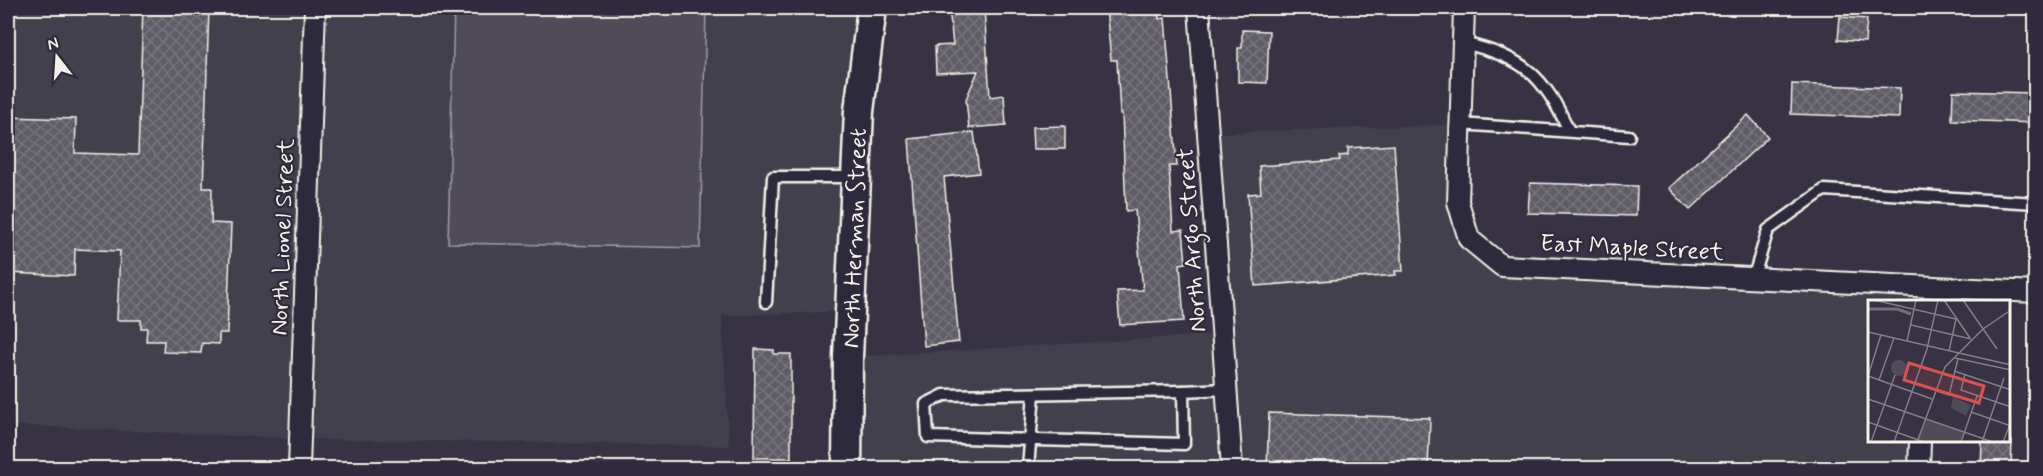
<svg xmlns="http://www.w3.org/2000/svg" width="2043" height="476" font-family="Mynerve,sans-serif">
  <style>
    .built { fill: #433f4e }
    .grass { fill: #504b59; stroke: #a29ea0; stroke-width: 1.5 }
    .building { fill: url(#building-cross-hatch); stroke: #f4f1e8; stroke-width: 1.5 }
    .lines { fill: none; stroke-linecap: round; stroke-linejoin: round }
    .service-casing { stroke: #f4f1e8; stroke-width: 15 }
    .minor-casing { stroke: #f4f1e8; stroke-width: 24 }
    .secondary-casing { stroke: #f4f1e8; stroke-width: 33 }
    .service { stroke: #2f2a3d; stroke-width: 10 }
    .minor { stroke: #2f2a3d; stroke-width: 20 }
    .secondary { stroke: #2f2a3d; stroke-width: 28 }
    .labels { text-anchor: middle; stroke-width: 4.5; stroke-linejoin: round; paint-order: stroke }
    .street-label { font-size: 24px; fill: #f4f1e8; stroke: #2f2a3d }
    .inset-river { fill: none; stroke: #726e77; stroke-width: 3 }
    .inset-road { fill: none; stroke: #837e86; stroke-width: 1.5 }
    .view { fill: #dc504e; fill-opacity: 0.15; stroke: #dc504e; stroke-width: 3 }
    .inset-edge { fill: none; stroke: #f4f1e8; stroke-width: 3 }
  </style>
  <defs>
    <pattern id="building-cross-hatch" width="8" height="8" patternUnits="userSpaceOnUse" patternTransform="scale(1.5)"><rect width="8" height="8" fill="#5f5c67"/><path d="M0 0l8 8M0 8l8-8" fill="none" stroke="#77747d"/></pattern>
  </defs>
  <rect width="100%" height="100%" fill="#373244"/>
  <filter id="ink" filterUnits="userSpaceOnUse"><feTurbulence type="fractalNoise" baseFrequency=".0167" numOctaves="2"/><feDisplacementMap in="SourceGraphic" scale="12" xChannelSelector="R" yChannelSelector="G"/><feConvolveMatrix kernelMatrix="1 2 1 2 8 2 1 2 1" color-interpolation-filters="sRGB"/></filter>
  <g filter="url(#ink)">
    <g class="built">
      <polygon points="8,8 872,8 851,311 722,316 729,446 300,439 8,425"/>
      <polygon points="1460,124 1469,239 1502,266 1925,287 1925,302 1869,302 1869,442 1920,442 1919,468 846,468 849,357 1224,334 1217,133"/>
    </g>
    <polygon class="grass" points="454,8 706,8 700,248 448,243"/>
    <g class="building">
      <polygon points="143,8 209,8 203,188 212,188 211,223 231,224 227,333 219,333 219,344 202,343 201,353 163,352 164,341 146,341 147,328 141,328 141,320 117,320 120,251 75,249 74,276 8,273 8,117 76,119 75,153 138,155"/>
      <polygon points="949,8 984,8 990,97 1004,95 1006,125 969,128 966,99 978,71 936,73 935,46 953,45"/>
      <polygon points="1106,8 1158,8 1159,19 1165,18 1177,166 1169,166 1173,231 1183,230 1186,263 1180,264 1184,321 1120,325 1117,291 1143,290 1135,210 1126,211 1122,114 1120,114 1117,60 1111,60"/>
      <polygon points="1840,17 1867,19 1865,42 1838,40"/>
      <polygon points="1242,30 1269,31 1267,83 1238,82 1238,48 1242,48"/>
      <polygon points="1792,84 1900,88 1899,118 1791,114"/>
      <polygon points="1953,91 2036,93 2036,123 1952,120"/>
      <polygon points="1748,115 1768,137 1690,210 1669,188"/>
      <polygon points="1065,126 1065,149 1033,149 1032,127"/>
      <polygon points="974,132 979,173 944,177 959,342 924,346 909,139"/>
      <polygon points="1394,145 1403,271 1395,271 1396,275 1255,286 1248,194 1261,193 1259,166 1340,160 1339,156 1348,155 1348,148"/>
      <polygon points="1530,183 1637,186 1636,216 1528,213"/>
      <polygon points="755,349 774,350 774,354 791,354 791,458 754,458"/>
      <polygon points="1269,413 1430,418 1428,468 1267,468"/>
      <polygon points="1982,441 2012,441 2011,468 1981,468"/>
    </g>
    <g class="lines">
      <g class="service-casing">
        <g id="service">
          <path d="M1463 43C1523 57 1544 75 1569 131"/>
          <polyline points="1460,124 1629,136"/>
          <polyline points="1753,279 1768,230 1824,190 2036,203"/>
          <polyline points="766,302 773,177 856,177"/>
          <polygon points="1183,391 1184,444 928,437 926,404 944,395"/>
          <polyline points="1183,391 1227,389"/>
          <polyline points="1028,468 1034,394"/>
        </g>
      </g>
      <g class="minor-casing">
        <g id="minor">
          <polyline points="1199,8 1232,468"/>
          <polyline points="1464,8 1458,202 1469,239 1502,266 2036,292"/>
          <polyline points="299,468 315,8"/>
          <polyline points="1919,468 1920,442"/>
        </g>
      </g>
      <g class="secondary-casing">
        <polyline id="secondary" points="847,468 848,357 859,111 872,8"/>
      </g>
      <use href="#service" class="service"/>
      <use href="#minor" class="minor"/>
      <use href="#secondary" class="secondary"/>
    </g>
  </g>
  <g class="labels">
    <g class="street-label">
      <text transform="translate(282 237) rotate(-88)" y="8">North Lionel Street</text>
      <text transform="translate(854 238) rotate(-88)" y="8">North Herman Street</text>
      <text transform="translate(1191 240) rotate(-94)" y="8">North Argo Street</text>
      <text transform="translate(1632 247) rotate(3)" y="8">East Maple Street</text>
    </g>
  </g>
  <g transform="translate(1868 300)">
    <rect width="142" height="142" fill="#373244"/>
    <path d="M23 68a8 8 0 1 1 16 0a8 8 0 1 1-16 0ZM85 97 103 105 98 116 83 108Z" fill="#504b59"/>
    <path d="M57 119 96 132 93 142H49Z" fill="#504b59"/>
    <path class="inset-river" d="M0 9H29L43 14"/>
    <path class="inset-road" d="M6 0 88 19 81 51M76 0 102 38M95 0 129 49M43 25 103 39M0 32 143 65M39 41 48 0M87 58 143 70M86 71 143 90M97 74 93 90 143 107M0 76 64 99M0 76 13 35M11 80 26 38M69 91 81 95 90 59M0 99 125 142M103 112 143 126M0 122 56 142M3 142 27 75M26 142 59 49 70 0M49 142 77 67 115 29 143 10M93 142 109 96M114 142 136 78M135 142 143 122"/>
    <path class="view" d="M41 63 116 86 111 103 36 80Z"/>
    <rect width="142" height="142" class="inset-edge"/>
  </g>
  <rect width="2043" height="476" fill="none" stroke="#2f2a3d" stroke-width="30"/>
  <rect x="15" y="15" width="2013" height="446" fill="none" stroke="#f4f1e8" stroke-width="2" filter="url(#ink)"/>
  <g transform="translate(57 57) rotate(343)" stroke="#2f2a3d" stroke-width="4.5" paint-order="stroke">
  <path d="M0-4.5L10 22L0 15L-10 22Z" fill="#f4f1e8"/>
  <text y="-9" font-size="16" font-weight="bold" text-anchor="middle" fill="#f4f1e8">N</text>
  </g>
</svg>
